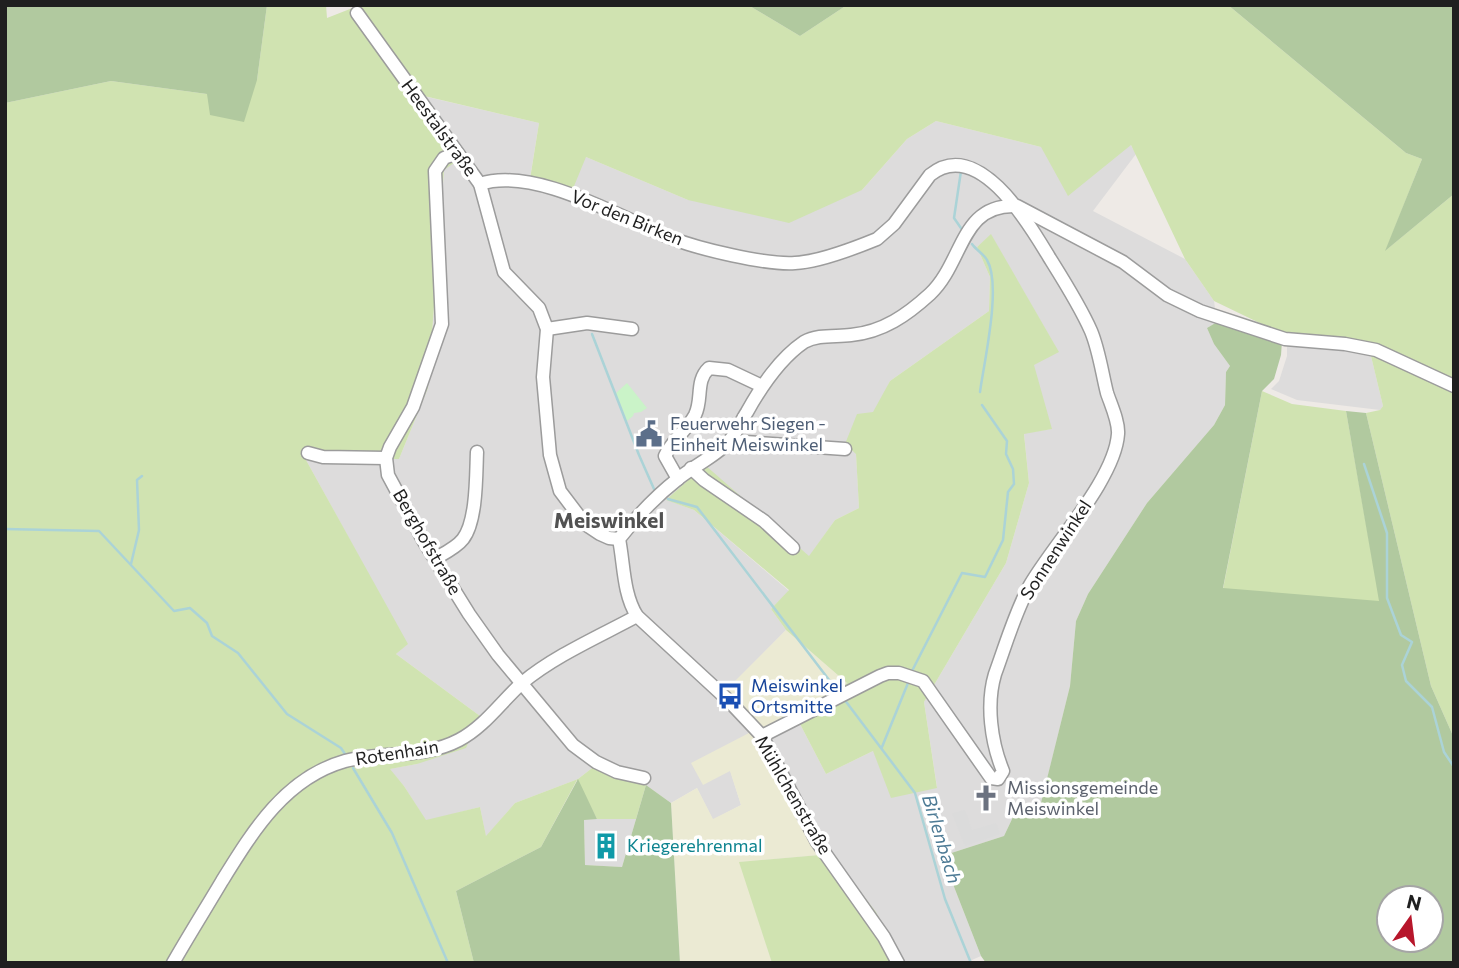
<svg xmlns="http://www.w3.org/2000/svg" width="1459" height="968" font-family="Commissioner,sans-serif">
  <style>
    .residential { fill: #dddcdc }
    .farmland { fill: #ebead3 }
    .grass { fill: #d0e3b1 }
    .forest { fill: #b1c99f; fill-rule: evenodd }
    .park { fill: #caf3c8 }
    .parking { fill: #dbdbdb }
    .lines { fill: none; stroke-linecap: round; stroke-linejoin: round }
    .stream { stroke: #abd3d7; stroke-width: 2.5 }
    .minor-casing { stroke: #9c9c9c; stroke-width: 15 }
    .minor { stroke: #fff; stroke-width: 12 }
    .labels { text-anchor: middle; stroke-width: 7; stroke-linejoin: round; paint-order: stroke }
    .street-label { font-size: 18px; fill: #1f1f1f; stroke: #fff }
    .service-label { font-size: 18px; fill: #4e5e75; stroke: #fff; text-anchor: start }
    .transit-label { font-size: 18px; fill: #164399; stroke: #fff; text-anchor: start }
    .worship-label { font-size: 18px; fill: #5b616d; stroke: #fff; text-anchor: start }
    .culture-label { font-size: 18px; fill: #0d838f; stroke: #fff; text-anchor: start }
    .water-label { font-size: 19px; font-style: italic; fill: #4e7b95; stroke: #fff }
    .quarter-label { font-size: 21px; font-weight: bold; fill: #525252; stroke: #fff }
  </style>
  <rect width="100%" height="100%" fill="#eeeae6"/>
  <g class="residential">
    <polygon points="419,95 539,123 530,178 586,157 688,200 862,190 907,139 936,121 1041,147 1130,144 1136,154 1093,211 1185,259 1214,301 1217,322 1207,328 1214,344 1230,366 1226,372 1225,405 1214,425 1147,503 1088,594 1076,621 1070,686 1039,812 1013,817 1004,836 942,856 981,956 965,963 903,963 831,854 771,739 772,732 800,724 826,774 873,751 937,787 924,702 1006,563 1029,483 1024,433 1051,429 1033,365 1058,351 991,235 977,247 990,277 989,311 890,381 856,454 859,508 835,520 809,557 705,466 667,500 694,510 789,591 771,609 786,630 729,688 749,732 730,770 741,805 713,820 697,788 671,803 646,785 596,765 578,779 515,803 486,837 480,807 426,821 404,786 389,769 417,764 480,716 396,654 407,644 306,460 399,459 428,388 444,170"/>
    <polygon points="1287,343 1364,350 1371,356 1383,406 1380,410 1297,400 1271,389 1279,381 1287,356"/>
    <polygon points="584,819 636,819 622,867 585,865"/>
  </g>
  <polygon class="farmland" points="786,630 847,683 800,724 772,732 771,740 831,854 740,862 772,963 680,963 671,803 697,788 713,819 741,805 730,771 703,785 691,763 749,733 728,688"/>
  <g class="grass">
    <polygon points="267,5 326,5 327,18 355,7 368,5 748,5 800,36 847,5 1228,5 1406,153 1422,159 1386,250 1454,194 1454,738 1431,686 1366,413 1380,410 1383,406 1371,356 1364,350 1305,345 1214,301 1185,259 1131,145 1068,196 1041,147 936,121 907,139 862,190 789,223 688,200 586,157 572,191 530,179 539,123 420,95 458,160 444,170 428,388 399,459 306,460 408,644 396,654 480,716 466,748 417,764 390,769 404,786 426,820 480,807 486,836 515,803 578,779 596,765 646,785 636,819 597,819 577,780 541,847 456,891 474,963 5,963 5,103 111,81 207,94 257,80"/>
    <polygon points="991,234 1059,352 1034,365 1052,429 1024,434 1029,483 1006,563 924,702 937,788 891,798 873,751 826,774 800,724 847,683 786,630 771,609 789,590 694,510 666,500 705,465 809,556 835,520 859,508 856,454 845,444 857,414 873,412 890,381 989,311 990,277 977,247"/>
    <polygon points="1262,391 1292,404 1346,411 1380,602 1223,589"/>
    <polygon points="831,854 876,912 903,963 772,963 739,862"/>
  </g>
  <g class="forest">
    <polygon points="5,5 267,5 257,80 244,122 210,115 207,94 111,81 5,103"/>
    <polygon points="748,5 847,5 800,36"/>
    <polygon points="1228,5 1454,5 1454,194 1385,251 1422,159 1406,153"/>
    <path d="M1217 322 1282 341 1281 355 1274 379 1262 391 1223 588 1379 601 1346 411 1366 413 1431 686 1454 738V963H986L981 956 942 856 1004 836 1013 817 1039 811 1070 686 1076 621 1088 594 1147 503 1214 425 1225 405 1226 372 1230 366 1214 344 1207 328ZM1389 898H1431V940H1389Z"/>
    <polygon points="578,779 597,819 584,820 585,865 622,867 646,785 671,803 680,963 474,963 456,891 541,847"/>
  </g>
  <polygon class="park" points="627,383 647,408 641,412 634,413 633,416 627,421 616,393"/>
  <polygon class="parking" points="965,810 972,830 996,823 1000,834 965,846 952,813"/>
  <g class="lines">
    <g class="stream">
      <polyline points="961,171 954,218 963,231"/>
      <path d="M972 244C976 250 984 254 987 260 1002 285 984 362 980 392"/>
      <polyline points="592,334 639,455 654,489"/>
      <polyline points="1364,464 1387,533 1387,598 1401,635 1412,642 1402,665 1406,681 1432,707 1444,752 1454,767"/>
      <polyline points="668,499 697,507 836,689"/>
      <polyline points="5,529 99,531 174,611 190,608 207,623 212,636 238,653 287,714 341,748 345,754"/>
      <polyline points="131,564 139,530 137,480 142,476"/>
      <polyline points="912,671 962,573 985,577 1003,540 1008,492 1014,484 1013,469 1006,454 1007,441 982,405"/>
      <polyline points="844,699 915,793 945,899 971,963"/>
      <polyline points="882,747 908,683"/>
      <polyline points="353,768 392,833 448,963"/>
    </g>
    <g class="minor-casing">
      <g id="minor">
        <polyline points="357,13 480,184 504,272 539,308 547,329 543,377 550,455 560,491 585,524 600,534 609,538 619,539"/>
        <polyline points="457,153 444,158 435,171 442,324 413,407 390,447 386,458 388,475 423,540 469,614 498,655 573,745 596,762 617,772 644,778"/>
        <path d="M480 184C534 166 619 217 671 238 699 249 766 265 795 263 819 262 855 248 877 239L894 224 930 175C978 136 1029 224 1049 257 1064 281 1080 306 1091 331 1099 350 1102 373 1107 393 1111 405 1119 422 1118 434 1115 479 1053 545 1030 585 1015 612 1006 644 995 674 986 704 991 742 1003 771L998 779 991 778 923 681 899 673H888L880 676 762 736"/>
        <polyline points="547,329 587,323 632,329"/>
        <polyline points="730,441 845,449"/>
        <polyline points="308,453 323,457 386,458"/>
        <polyline points="691,468 704,480 764,521 793,548"/>
        <path d="M678 479 665 456C672 440 687 430 695 415 703 399 695 381 709 368L728 370 762 386"/>
        <path d="M436 558C445 553 457 547 463 539 477 521 476 475 477 452"/>
        <path d="M173 963C189 935 206 908 222 881 253 831 285 778 345 761 383 751 423 759 459 740 484 727 501 702 522 683 554 656 600 636 637 616"/>
        <path d="M898 963 884 937 817 842 762 736 728 700 637 616C623 594 624 564 619 539 637 516 656 496 679 478 694 466 719 454 730 440 737 432 741 421 747 412 761 387 779 359 804 342 818 334 836 337 851 335 883 332 907 315 930 294 964 262 960 203 1017 206L1123 262 1167 295 1200 311 1285 339 1345 344 1376 350 1454 386"/>
      </g>
    </g>
    <use href="#minor" class="minor"/>
  </g>
  <defs>
    <g id="civic-bare" transform="scale(2.1)"><path d="M-.6-6.5H3V-4.5H.6V-3L4-1V1h2V6H-6V1h2V-1L-.6-3ZM-1.2 2.5V6h2.4V2.5Z" fill="#5c6f8a" stroke="#fff" stroke-width="2.5" paint-order="stroke"/></g>
    <g id="bus-bare" transform="scale(2.1)"><path d="M-5-6H5V4H4V6H2V4H-2V6H-4V4H-5ZM-3.5-4V0h7V-4ZM-3.5 1.2v1.5H-2V1.2ZM2 1.2v1.5H3.5V1.2Z" fill="#1a4fb4" stroke="#fff" stroke-width="2.5" paint-order="stroke"/></g>
    <g id="church-bare" transform="scale(2.1)"><path d="M-1.2-6h2.4v3.5h3.3v2.4h-3.3V6h-2.4V-.1h-3.3v-2.4h3.3Z" fill="#6b7280" stroke="#fff" stroke-width="2.5" paint-order="stroke"/></g>
    <g id="building-bare" transform="scale(2.1)"><path d="M-4-6H4V6H1V3H-1V6H-4ZM-2.5-4.3h1.7v1.8h-1.7ZM.8-4.3h1.7v1.8H.8ZM-2.5-1h1.7V.8h-1.7ZM.8-1h1.7V.8H.8Z" fill="#0f9aa8" stroke="#fff" stroke-width="2.5" paint-order="stroke"/></g>
  </defs>
  <g fill-rule="evenodd">
    <use href="#civic-bare" x="649" y="434"/>
    <use href="#bus-bare" x="730" y="696"/>
    <use href="#church-bare" x="986" y="798"/>
    <use href="#building-bare" x="606" y="846"/>
  </g>
  <g class="labels">
    <g class="street-label">
      <text transform="translate(439 128) rotate(54)" y="6">Heestalstraße</text>
      <text transform="translate(627 218) rotate(22)" y="6">Vor den Birken</text>
      <text transform="translate(427 542) rotate(60)" y="6">Berghofstraße</text>
      <text transform="translate(1056 550) rotate(-57)" y="6">Sonnenwinkel</text>
      <text transform="translate(397 753) rotate(-9)" y="6">Rotenhain</text>
      <text transform="translate(793 795) rotate(60)" y="6">Mühlchenstraße</text>
    </g>
    <g class="service-label">
      <text x="670" y="430">Feuerwehr Siegen -<tspan x="670" dy="21">Einheit Meiswinkel</tspan></text>
    </g>
    <g class="transit-label">
      <text x="751" y="692">Meiswinkel<tspan x="751" dy="21">Ortsmitte</tspan></text>
    </g>
    <g class="worship-label">
      <text x="1007" y="794">Missionsgemeinde<tspan x="1007" dy="21">Meiswinkel</tspan></text>
    </g>
    <g class="culture-label">
      <text x="627" y="852">Kriegerehrenmal</text>
    </g>
    <g class="water-label">
      <text transform="translate(942 839) rotate(73)" y="7">Birlenbach</text>
    </g>
    <g class="quarter-label">
      <text x="609" y="528">Meiswinkel</text>
    </g>
  </g>
  <rect width="1459" height="968" fill="none" stroke="#1f1f1f" stroke-width="14"/>
  <g transform="translate(1410 919) rotate(14)"><circle r="33" fill="#ffffff" stroke="#a5a5a5" stroke-width="2"/>
  <path d="M0-5L12 26L0 18L-12 26Z" fill="#b7162b"/>
  <text y="-10" font-size="19" font-weight="bold" text-anchor="middle" fill="#1f1f1f">N</text>
  </g>
</svg>
